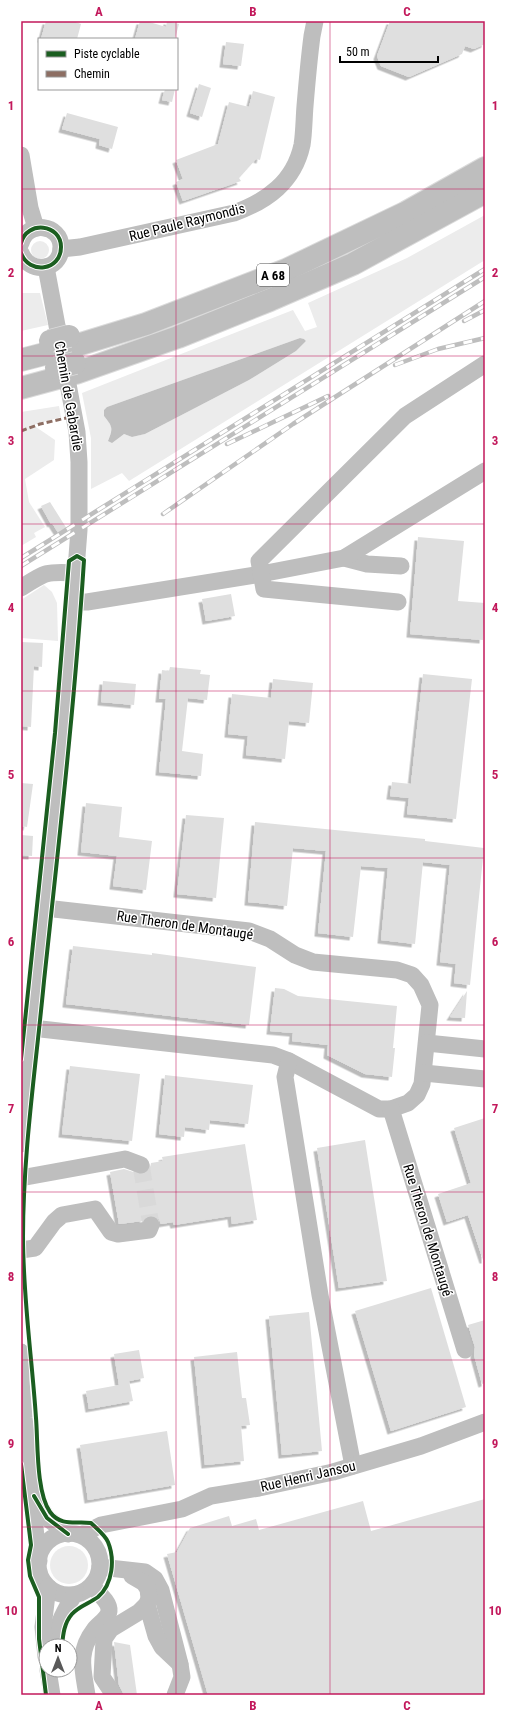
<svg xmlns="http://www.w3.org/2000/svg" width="506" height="1716" font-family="'Roboto Condensed',sans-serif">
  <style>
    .green { fill: #ececec; fill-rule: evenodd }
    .water { fill: #bfbfbf }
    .building { fill: #dfdfdf; filter: url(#shadow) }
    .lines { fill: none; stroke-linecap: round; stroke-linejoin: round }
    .minor-tunnel { stroke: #d9d9d9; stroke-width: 17; stroke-dasharray: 17 8; stroke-linecap: butt }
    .highway-casing { stroke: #dbdbdb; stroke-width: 24 }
    .minor { stroke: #bebebe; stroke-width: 17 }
    .highway { stroke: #bebebe; stroke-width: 22 }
    .rail-casing { stroke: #bebebe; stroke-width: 4.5 }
    .rail { stroke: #fff; stroke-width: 3; stroke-dasharray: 9; stroke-linecap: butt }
    .highway-bridge-casing { stroke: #dbdbdb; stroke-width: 24; stroke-linecap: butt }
    .highway-bridge { stroke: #bebebe; stroke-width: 22 }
    .quiet { stroke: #8d6e63; stroke-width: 3; stroke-dasharray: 6 3; stroke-linecap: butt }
    .cycleway-casing { stroke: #fff; stroke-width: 6 }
    .cycleway { stroke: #1b5e20; stroke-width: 4 }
    .grid { fill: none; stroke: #c2185b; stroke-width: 1; stroke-opacity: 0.55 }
    .labels { text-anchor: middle; stroke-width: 3; stroke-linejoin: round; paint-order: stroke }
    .shield { fill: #fff; stroke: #4c4c4c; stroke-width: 1 }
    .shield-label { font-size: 13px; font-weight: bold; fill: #000 }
    .street-label { font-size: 14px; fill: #000; stroke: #fff }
    .neatline { fill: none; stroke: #c2185b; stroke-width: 1.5 }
    .grid-label { font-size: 13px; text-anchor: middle; font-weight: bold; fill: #c2185b }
  </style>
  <defs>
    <filter id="shadow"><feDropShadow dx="-3.5" dy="3.5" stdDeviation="0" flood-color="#0004"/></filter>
  </defs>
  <rect width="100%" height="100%" fill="#fff"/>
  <g class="green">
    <path d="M485 215V260L129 481 122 473 91 489V438L82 393 293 310 305 331 317 327 308 303 407 258ZM300 338 304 339 306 341 296 351 249 380 145 434 132 437 124 434 108 441C113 427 113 427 104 416L107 407Z"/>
    <circle cx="40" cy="250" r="9"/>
    <polygon points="21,293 40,293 48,325 21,331"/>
    <polygon points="59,406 61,417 33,425 55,440 54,460 25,479 29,502 45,527 34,533 36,537 21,546 21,412"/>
    <polygon points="44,585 52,592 57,603 58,641 21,638 21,600"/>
    <circle cx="69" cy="1565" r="19"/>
  </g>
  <path class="water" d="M300 338 304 339 306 341 296 351 249 380 145 434 132 437 124 434 112 443 108 441C113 428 113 427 104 416V410L107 407Z"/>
  <g class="building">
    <polygon points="46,21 73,21 81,24 77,39 41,39"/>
    <polygon points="140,21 146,21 166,27 167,21 179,24 175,39 135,39"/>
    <polygon points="390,21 485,21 485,44 474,49 465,46 462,54 409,77 381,66 377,56"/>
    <polygon points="226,42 244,44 241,66 223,64"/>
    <polygon points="199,84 211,88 202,117 190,113"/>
    <polygon points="165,89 175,89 172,102 162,100"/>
    <polygon points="253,91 275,97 260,160 256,159 239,178 241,181 183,201 176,182 183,179 176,160 218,144 229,102 249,107"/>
    <polygon points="67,113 118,127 112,149 99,145 100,139 62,129"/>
    <polygon points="50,502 67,529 59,534 52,523 51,524 41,506"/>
    <polygon points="418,537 464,541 458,601 485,603 483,640 410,634"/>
    <polygon points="231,594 235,616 206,621 202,599"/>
    <polygon points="21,642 43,643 42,667 34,666 31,727 21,726"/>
    <polygon points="170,667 201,670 200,674 210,675 207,700 188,698 182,751 203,754 201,776 159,772 166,699 159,699 162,670 169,671"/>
    <polygon points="423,674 472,679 456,819 407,814 409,798 390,796 392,782 411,784"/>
    <polygon points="273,679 313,683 309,723 289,721 285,759 246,755 248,736 228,734 232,694 271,698"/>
    <polygon points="103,681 136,684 134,705 101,702"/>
    <polygon points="21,783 33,784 27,827 21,826"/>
    <polygon points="86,803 122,807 119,837 152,841 146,890 113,886 117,856 81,852"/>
    <polygon points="186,815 224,818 216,898 177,894"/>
    <polygon points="255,822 425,839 425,841 484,848 470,985 454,983 456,964 440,962 450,865 423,862 415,944 381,940 388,868 361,866 353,937 318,933 326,851 293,848 287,906 248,902"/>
    <polygon points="21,835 33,836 32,856 21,855"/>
    <polygon points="73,946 152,955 152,953 256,967 249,1025 66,1004"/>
    <polygon points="275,988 284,989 298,996 397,1006 393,1048 395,1048 392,1077 365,1074 327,1055 328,1045 292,1041 293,1033 270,1031"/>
    <polygon points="467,991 465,1018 450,1017"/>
    <polygon points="70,1066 140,1074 132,1141 62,1134"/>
    <polygon points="165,1075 253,1085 248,1124 210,1120 209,1130 185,1127 184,1137 159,1134"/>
    <polygon points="485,1118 485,1260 483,1260 468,1215 447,1222 438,1194 471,1183 454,1128"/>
    <polygon points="365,1140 387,1281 339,1288 317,1148"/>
    <polygon points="245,1144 257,1220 232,1224 231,1216 174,1225 173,1222 161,1224 159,1219 150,1215 145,1217 142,1221 119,1224 110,1172 124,1169 143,1175 150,1169 151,1163 163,1161 162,1157"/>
    <polygon points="431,1288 466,1407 391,1431 355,1311"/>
    <polygon points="309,1312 322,1451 282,1455 269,1316"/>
    <polygon points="485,1320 485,1383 482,1384 474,1355 475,1347 468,1325"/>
    <polygon points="139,1350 144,1378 129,1381 133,1401 89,1409 86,1391 119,1385 114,1354"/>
    <polygon points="237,1352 242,1398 246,1398 250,1425 241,1426 244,1461 205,1465 194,1357"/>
    <polygon points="167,1431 175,1485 88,1500 80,1445"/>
    <polygon points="485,1499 485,1695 208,1695 167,1554 177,1552 190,1528 229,1516 232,1526 256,1519 259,1530 363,1501 371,1531"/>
    <polygon points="114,1642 130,1645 137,1695 124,1695 119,1685"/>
  </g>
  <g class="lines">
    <polyline class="minor-tunnel" points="141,1165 151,1225"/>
    <g class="highway-casing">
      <g id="highway">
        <polyline points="71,347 146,324 286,270 405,213 485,168"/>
        <polyline points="21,360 52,352"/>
        <polyline points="76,373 178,337 270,300 353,264 485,192"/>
        <polyline points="21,388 58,378"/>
      </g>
    </g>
    <g class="minor">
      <polyline points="21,155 30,208 36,228"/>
      <path d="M21 243C27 220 61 224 61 247 61 271 29 275 21 253"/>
      <path d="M61 249 80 247 234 213C267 201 294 182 302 145 304 133 304 118 305 106 307 82 309 59 312 36L315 21"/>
      <polyline points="344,558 367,564 401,566"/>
      <path d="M21 588C45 572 47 571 76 573"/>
      <polyline points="73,602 87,602 261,574 344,558 485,471"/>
      <polyline points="398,602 264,589 259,561 405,416 485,364"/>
      <polyline points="32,1028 273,1055 289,1061 379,1109 391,1109 408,1103 417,1095 422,1084 430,1005 421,985 412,975 397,970 313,962 295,955 270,939 249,931 45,908"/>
      <polyline points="427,1043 485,1049"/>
      <polyline points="289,1061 285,1077 320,1295 353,1466"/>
      <polyline points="424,1073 485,1079"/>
      <polyline points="391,1109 465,1350"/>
      <polyline points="21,1144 67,687 79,530 79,462 77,432 46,267"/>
      <polyline points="21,1176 26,1177 125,1159 141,1165"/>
      <polyline points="21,1250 35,1248 54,1222 62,1215 95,1209 111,1232 118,1234 149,1230 151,1225"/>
      <polyline points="21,1352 21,1381 24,1418 34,1496 33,1511 39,1561"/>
      <polyline points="34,1496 47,1518 68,1534"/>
      <circle cx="69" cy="1564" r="31"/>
      <polyline points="81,1535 101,1525 182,1509 211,1496 259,1488 333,1472 421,1446 485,1422"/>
      <polyline points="100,1567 145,1572 155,1579 161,1590 180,1664 182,1677 175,1695"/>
      <polyline points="147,1604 156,1636 162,1647 180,1664"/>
      <path d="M57 1646C55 1626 64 1612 74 1595"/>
      <polyline points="46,1657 43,1627 48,1587"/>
      <polyline points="48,1670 52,1695"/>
      <path d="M87 1695C83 1670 77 1652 94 1630 98 1624 108 1619 109 1611 110 1602 97 1592 92 1586"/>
      <polyline points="114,1695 102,1677 104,1639 111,1629 139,1612 147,1604 149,1598 148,1589 144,1583 132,1576"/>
    </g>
    <use href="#highway" class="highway"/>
    <g class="rail-casing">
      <g id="rail">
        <polyline points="464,321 485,310"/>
        <polyline points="395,365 438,349 485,338"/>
        <polyline points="227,444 328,396"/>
        <polyline points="163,514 293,424 485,301"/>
        <polyline points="21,558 485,269"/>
        <polyline points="21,566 485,277"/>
      </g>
    </g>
    <use href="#rail" class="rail"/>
    <g class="highway-bridge-casing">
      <g id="highway-bridge">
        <polyline points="50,341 69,336"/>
        <polyline points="56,368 75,363"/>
      </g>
    </g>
    <use href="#highway-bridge" class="highway-bridge"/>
    <polyline class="quiet" points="21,431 40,424 75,416"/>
    <g class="cycleway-casing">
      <g id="cycleway">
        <path d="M21 243C27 220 61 224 61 247 61 271 29 275 21 253"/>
        <path d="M21 1059 55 733 69 561 77 556 84 560C75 701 59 841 44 981 36 1066 23 1152 23 1237 23 1298 32 1358 36 1418 38 1442 36 1492 50 1512 61 1527 76 1521 91 1523 96 1528 105 1535 108 1542 115 1559 113 1584 98 1597 90 1603 79 1606 72 1614 64 1623 63 1635 62 1646"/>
        <polyline points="21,1464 31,1545 28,1560 30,1576 39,1597 39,1639 46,1695"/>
        <polyline points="34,1496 47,1518 68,1534"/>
      </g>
    </g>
    <use href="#cycleway" class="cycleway"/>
  </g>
  <path class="grid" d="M176 21V39M330 21V1695M176 89V1695M21 189H485M21 356H485M21 524H485M21 691H485M21 858H485M21 1025H485M21 1192H485M21 1360H485M21 1527H485"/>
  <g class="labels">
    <rect class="shield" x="257" y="264" width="32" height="22" rx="3"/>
    <g class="shield-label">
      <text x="273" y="280">A 68</text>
    </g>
    <g class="street-label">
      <text transform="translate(187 222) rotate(-14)" y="5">Rue Paule Raymondis</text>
      <text transform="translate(69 396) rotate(80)" y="5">Chemin de Gabardie</text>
      <text transform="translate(185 925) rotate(8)" y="5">Rue Theron de Montaugé</text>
      <text transform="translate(428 1230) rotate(73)" y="5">Rue Theron de Montaugé</text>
      <text transform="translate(308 1476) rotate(-13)" y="5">Rue Henri Jansou</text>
    </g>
  </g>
  <rect width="506" height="1716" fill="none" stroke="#ffffff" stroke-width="44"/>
  <rect x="38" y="38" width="140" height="52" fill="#ffffff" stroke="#999999"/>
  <rect x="46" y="51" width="20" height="6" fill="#1b5e20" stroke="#999999"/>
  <text x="74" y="58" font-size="12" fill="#000000">Piste cyclable</text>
  <rect x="46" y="71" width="20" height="6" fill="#8d6e63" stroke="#999999"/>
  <text x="74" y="78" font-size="12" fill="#000000">Chemin</text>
  <g transform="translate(58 1658)"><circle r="19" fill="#ffffff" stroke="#999999"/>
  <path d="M0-3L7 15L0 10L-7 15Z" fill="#595959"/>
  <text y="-6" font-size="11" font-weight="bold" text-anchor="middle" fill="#000000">N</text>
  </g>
  <path d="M340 56v6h98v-6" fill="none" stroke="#000000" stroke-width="2"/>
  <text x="346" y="56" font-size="12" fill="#000000" stroke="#ffffff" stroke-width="3" paint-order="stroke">50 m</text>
  <rect x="22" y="22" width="462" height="1672" class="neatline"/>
  <g class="grid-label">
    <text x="99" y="16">A</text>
    <text x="253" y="16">B</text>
    <text x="407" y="16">C</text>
    <text x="11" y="110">1</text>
    <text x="495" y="110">1</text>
    <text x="11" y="277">2</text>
    <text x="495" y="277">2</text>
    <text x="11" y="445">3</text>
    <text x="495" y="445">3</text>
    <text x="11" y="612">4</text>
    <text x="495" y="612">4</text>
    <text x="11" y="779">5</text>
    <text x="495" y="779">5</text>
    <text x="11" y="946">6</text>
    <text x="495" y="946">6</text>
    <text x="11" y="1113">7</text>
    <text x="495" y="1113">7</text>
    <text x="11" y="1281">8</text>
    <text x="495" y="1281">8</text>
    <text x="11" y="1448">9</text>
    <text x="495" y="1448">9</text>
    <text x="11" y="1615">10</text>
    <text x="495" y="1615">10</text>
    <text x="99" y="1710">A</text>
    <text x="253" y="1710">B</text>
    <text x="407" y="1710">C</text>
  </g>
</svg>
